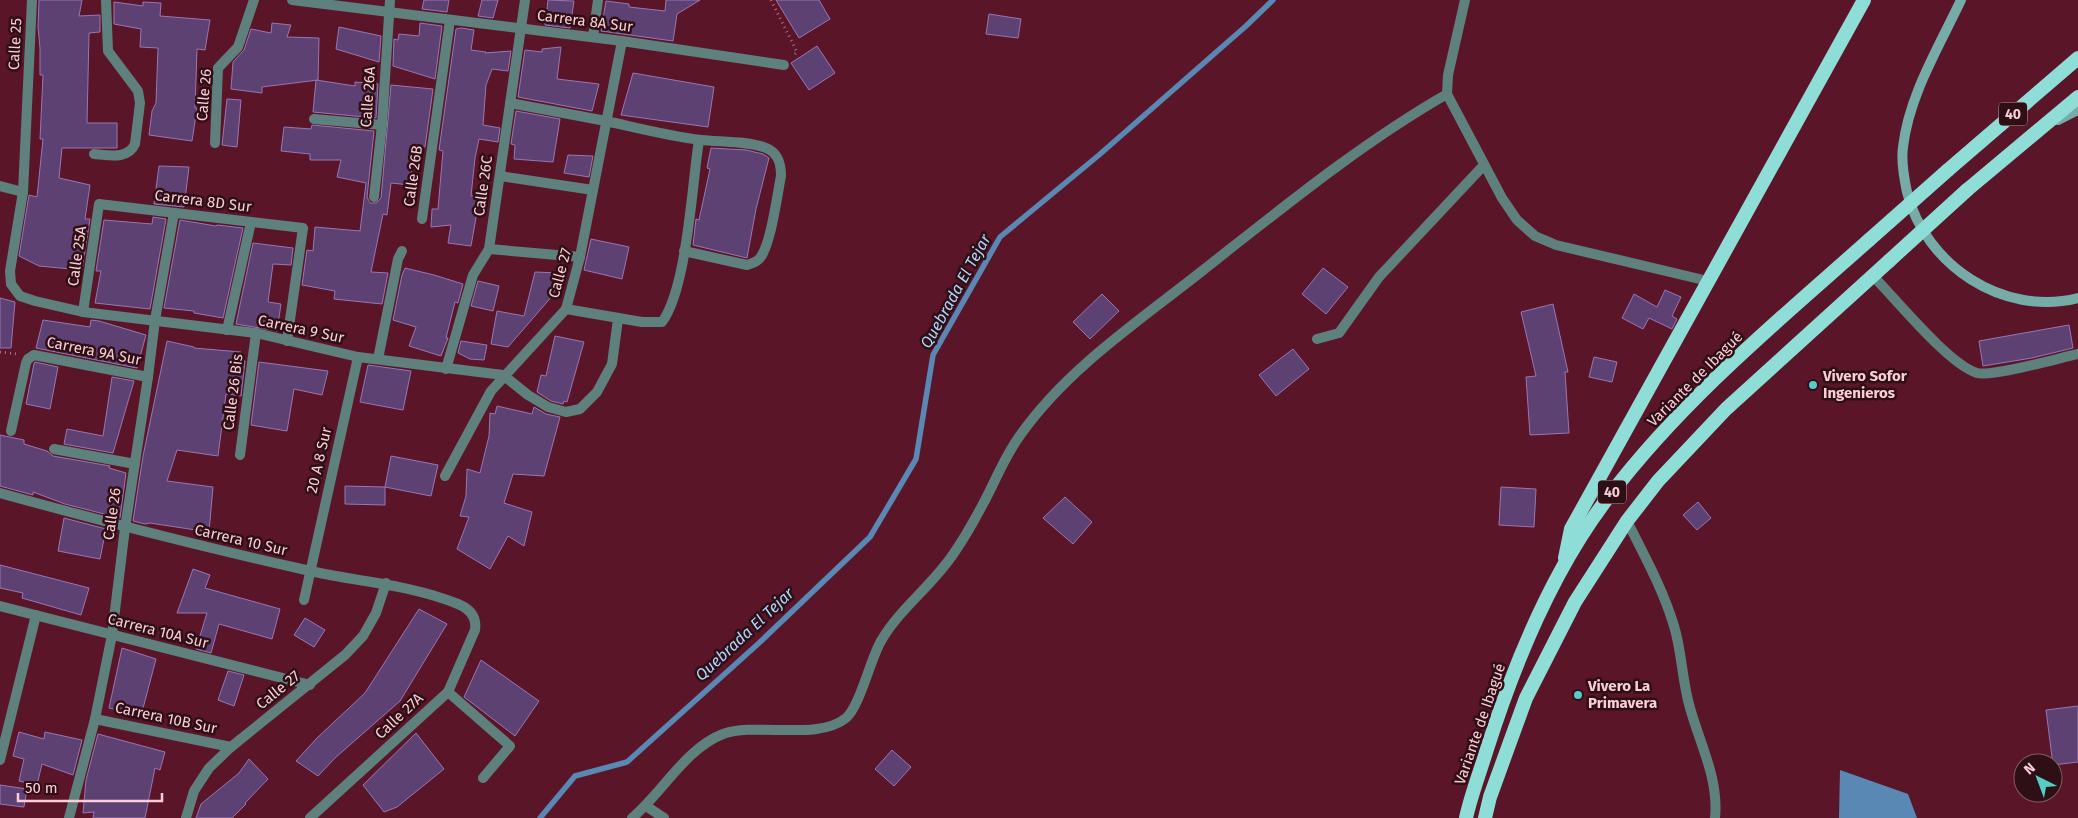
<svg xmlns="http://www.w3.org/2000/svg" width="2078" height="818" font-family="'Fira Sans',sans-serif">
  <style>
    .water { fill: #5988b5 }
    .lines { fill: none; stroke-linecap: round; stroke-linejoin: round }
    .stream { stroke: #5988b5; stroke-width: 5.5 }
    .building { fill: #5d4173; stroke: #9876b5 }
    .path { stroke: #aa727e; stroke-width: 3; stroke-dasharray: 1 4; stroke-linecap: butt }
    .pedestrian { stroke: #5f817d; stroke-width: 10 }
    .minor { stroke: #5f817d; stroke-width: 10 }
    .secondary { stroke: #75aca7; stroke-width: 10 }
    .trunk { stroke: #8eddd6; stroke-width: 14 }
    .trunk-bridge { stroke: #8eddd6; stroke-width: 14 }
    .poi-dot { fill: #55cec5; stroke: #2e0f16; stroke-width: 2 }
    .labels { text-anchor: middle; stroke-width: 5; stroke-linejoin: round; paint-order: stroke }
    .shield { fill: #2e0f16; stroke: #bd959b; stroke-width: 1 }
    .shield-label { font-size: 14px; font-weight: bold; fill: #faced4 }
    .street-label { font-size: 15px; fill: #faced4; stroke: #2e0f16 }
    .poi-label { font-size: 15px; font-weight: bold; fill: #faced4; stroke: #2e0f16; text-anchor: start }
    .water-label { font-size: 16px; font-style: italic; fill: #aed5fc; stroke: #2e0f16 }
  </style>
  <rect width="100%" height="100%" fill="#5a1628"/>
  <polygon class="water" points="1840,770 1908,794 1917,818 1839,818"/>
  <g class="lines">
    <polyline class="stream" points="540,818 575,776 627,762 759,643 870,537 916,459 933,355 1000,237 1099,155 1246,26 1273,0"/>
  </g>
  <g class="building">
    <polygon points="39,0 82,0 79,16 100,15 100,32 89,33 87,123 117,123 117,148 62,148 59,178 90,185 85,219 90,219 82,270 39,266 19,256 29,195 37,197 43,139 40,139 43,75 40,75 40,48 38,27"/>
    <polygon points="424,0 449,0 447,12 422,9"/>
    <polygon points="482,0 498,0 493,18 478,16"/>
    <polygon points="548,0 574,1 570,28 545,25"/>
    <polygon points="666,0 700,0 677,14 673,41 601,31 606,1 629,4 629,7 665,11"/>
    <polygon points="776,0 819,0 830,19 799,38"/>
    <polygon points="114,2 143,6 143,2 161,3 160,16 210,20 205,50 197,49 195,108 197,108 192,141 149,135 152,111 156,103 158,48 140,47 141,29 114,24"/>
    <polygon points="989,14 1021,19 1018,38 986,34"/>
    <polygon points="272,23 291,25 287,37 319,38 318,80 262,87 262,93 231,89 233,62 244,50 251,29 271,33"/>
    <polygon points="420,23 442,26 435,79 393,66 394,39 398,40 399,34 419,36"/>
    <polygon points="339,27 381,36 379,62 336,49"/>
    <polygon points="461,28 474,30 471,50 486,52 485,53 511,51 508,71 492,69 486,85 483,125 500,128 498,142 479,139 475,158 471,196 480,195 471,246 448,243 451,225 431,227 432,209 438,209 443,151 439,150 456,29"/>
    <polygon points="817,46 835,73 809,90 791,63"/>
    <polygon points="561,47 557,79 599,84 592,111 518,97 525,50 542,52 542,49"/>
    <polygon points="633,73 714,87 708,127 621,115"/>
    <polygon points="316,80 355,86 355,82 378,84 376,118 313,112"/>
    <polygon points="391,85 433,89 425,147 414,145 410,185 391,183 387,215 383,214 371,272 388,273 382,304 334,299 335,291 302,285 307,250 313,251 315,227 360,231 366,183 337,177 341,160 310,160 310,154 281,151 284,127 311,129 312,125 374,131 367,197 370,203 376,203 381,198"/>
    <polygon points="227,99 241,100 237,147 222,145"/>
    <polygon points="516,111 560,119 553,162 514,159 515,145 511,144"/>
    <polygon points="711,148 746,150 763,154 769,158 756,209 747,258 693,245 696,219 699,220 710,169 707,168"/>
    <polygon points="568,155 593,156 589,177 564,173"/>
    <polygon points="159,166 189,167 184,207 154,204"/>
    <polygon points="153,217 166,219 150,309 95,303 101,271 96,271 104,220 152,224"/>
    <polygon points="180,220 216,226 217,225 243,228 223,318 194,313 194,311 164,308"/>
    <polygon points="591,239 629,247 622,279 584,270"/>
    <polygon points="253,243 293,248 291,265 273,264 268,302 281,304 277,331 236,324"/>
    <polygon points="405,268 434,275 463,284 458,303 455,302 446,338 448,338 441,356 409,346 416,327 393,320 402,275"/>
    <polygon points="1323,268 1348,287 1326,314 1302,294"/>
    <polygon points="535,272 560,273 553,295 508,347 491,344 497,311 524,316"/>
    <polygon points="478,281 499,286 493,311 471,306"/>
    <polygon points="1665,290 1681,297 1672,316 1677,319 1672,329 1649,318 1643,329 1622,318 1634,294 1657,307"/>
    <polygon points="1102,294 1119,311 1090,339 1073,322"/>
    <polygon points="0,298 15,302 11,348 0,348"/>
    <polygon points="1553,304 1568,372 1565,372 1569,433 1530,435 1526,377 1536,376 1521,312"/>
    <polygon points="43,320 90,327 91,320 99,321 146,335 137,368 36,348"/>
    <polygon points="2069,325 2073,348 2032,358 1983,366 1979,341"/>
    <polygon points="555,336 584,342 567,402 564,401 563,404 551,401 537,392 541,375 546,376"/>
    <polygon points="167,341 194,347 194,348 241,352 240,360 245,361 241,396 226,394 218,456 177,450 167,481 213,487 209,532 150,523 145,524 133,521 143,456"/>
    <polygon points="461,341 487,345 484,360 470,359 458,353"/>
    <polygon points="1293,349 1309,369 1276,396 1259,375"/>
    <polygon points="1594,357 1617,362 1612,382 1589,377"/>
    <polygon points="35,362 58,367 50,409 26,404 34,364"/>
    <polygon points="259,362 328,371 322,395 294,389 287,431 251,425"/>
    <polygon points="368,365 411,371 403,410 360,402"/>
    <polygon points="112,377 134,381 113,453 64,444 67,429 103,436"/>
    <polygon points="497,406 532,414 534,407 546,414 560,417 544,476 513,474 504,503 532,512 524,546 508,536 490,569 457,549 469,517 460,516 466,496 467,469 480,473 489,436 490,413 495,414"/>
    <polygon points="0,435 24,440 24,444 47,451 53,456 110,466 109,468 126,473 120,518 65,504 33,492 33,495 0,486"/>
    <polygon points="391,456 438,465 431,496 385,487"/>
    <polygon points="345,486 385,487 385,505 345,504"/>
    <polygon points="1501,487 1536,489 1534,527 1499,525"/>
    <polygon points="1065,497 1092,522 1073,544 1043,518"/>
    <polygon points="1698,502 1711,518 1697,530 1683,515"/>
    <polygon points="64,518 106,529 100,559 58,551"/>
    <polygon points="0,565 89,588 81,615 22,598 23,593 0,588"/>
    <polygon points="193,569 210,575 205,588 280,609 272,639 219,624 211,653 196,649 207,613 177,613"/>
    <polygon points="419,609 447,624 400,701 335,758 318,776 296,761 317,738 365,693"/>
    <polygon points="305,618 325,630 314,647 294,635"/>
    <polygon points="122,648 156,659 141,716 109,708"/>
    <polygon points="481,660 539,701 515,736 464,697"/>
    <polygon points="228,671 244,675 234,706 218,700"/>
    <polygon points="2078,706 2078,762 2053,765 2046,710"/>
    <polygon points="19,732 44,739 45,732 82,740 73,775 42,764 37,785 19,781 24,759 13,756"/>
    <polygon points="416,733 444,769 397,807 384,812 363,785"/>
    <polygon points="98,734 165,752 160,770 155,768 145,818 93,818 94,812 83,813 86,780"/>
    <polygon points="892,750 911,767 894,786 875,769"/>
    <polygon points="249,759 268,779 245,803 246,804 232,818 196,818 201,804 239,773"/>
    <polygon points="0,785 27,789 24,807 0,804"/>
  </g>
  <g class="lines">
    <g class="path">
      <polyline points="771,0 797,52 793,56"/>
      <polyline points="0,352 17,354"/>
    </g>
    <g class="pedestrian">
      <polyline points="593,37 598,0"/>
      <polyline points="510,103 606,121"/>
      <polyline points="500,176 593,190"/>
      <polyline points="83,312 99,204 303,228 287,341"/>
      <polyline points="155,320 174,213"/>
      <polyline points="227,330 251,222"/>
      <polyline points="446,369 473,275 489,249 525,0"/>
      <polyline points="240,455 256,333"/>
    </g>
    <g class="minor">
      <polyline points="32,0 23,192 10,271 11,284 20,296 35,301 83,312 256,333 358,357 503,375 528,395 548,407 566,412 580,409 597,392 612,364 618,319"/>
      <polyline points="292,0 622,41 784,65"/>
      <polyline points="1465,0 1448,75 1447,94 1502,198 1517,220 1535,236 1556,245 1708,281"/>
      <polyline points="314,119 382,125"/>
      <path d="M606 121C638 128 669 136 701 140 720 142 749 141 766 148 779 153 781 165 781 176 777 196 771 244 760 258 756 263 753 263 747 265L684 251"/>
      <polyline points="215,143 218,68 238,47 254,0"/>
      <path d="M94 154C108 155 128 160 135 144L140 103 138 91 108 51 106 0"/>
      <polyline points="0,186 23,192"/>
      <polyline points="374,197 382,125 390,0"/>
      <polyline points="422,219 450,20"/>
      <polyline points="489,249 580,257"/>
      <path d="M1872 275C1896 299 1948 364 1977 373 1993 377 2059 358 2078 354"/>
      <path d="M566 309 642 322H662C687 289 692 184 699 140"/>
      <polyline points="1317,339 1339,333 1379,277 1484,165"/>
      <polyline points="378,359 398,259 402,251"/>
      <polyline points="11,431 26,363 28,359 34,355 148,377"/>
      <polyline points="54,449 135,464"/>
      <polyline points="445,476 491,391 566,309 580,257 622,41"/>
      <path d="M0 493C101 521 203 547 306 570 357 582 409 584 458 604 470 609 477 617 475 630L448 692 310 818"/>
      <path d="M1627 521C1644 555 1663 589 1674 626 1682 652 1682 681 1690 708 1700 744 1719 779 1715 818"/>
      <polyline points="304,600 358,357"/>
      <polyline points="0,606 310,685"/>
      <polyline points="448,692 510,746 483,778"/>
      <polyline points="95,719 231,747"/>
      <polyline points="0,760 36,615"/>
      <polyline points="646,806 664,818"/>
      <polyline points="69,818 95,719 112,635 125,528 148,377 155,320"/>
      <polyline points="186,818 194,791 209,768 231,747 345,655 363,636 376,613 386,583"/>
      <path d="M632 818C662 793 686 748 723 734 757 722 818 741 846 718 860 706 870 660 881 641 900 608 933 585 954 553 965 537 974 521 983 504 996 480 1004 457 1021 434 1068 368 1139 321 1202 271 1281 209 1360 144 1447 94"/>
    </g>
    <g class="secondary">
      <path d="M1961 0C1939 47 1909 95 1903 147 1901 161 1904 178 1907 192 1925 265 2003 317 2078 298"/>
      <polyline points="2058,120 2078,110"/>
    </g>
    <g class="trunk">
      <polyline points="1948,170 2078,58"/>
      <polyline points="1967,190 2078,97"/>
      <polyline points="1565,558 1571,529 1864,0"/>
      <path d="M1466 818C1471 795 1480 772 1487 749 1515 661 1553 568 1610 495 1684 398 1779 320 1869 240"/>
      <polyline points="1485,818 1490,797 1526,698 1575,602 1627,521 1658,481 1726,409 1889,261"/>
    </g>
    <g class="trunk-bridge">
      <polyline points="1869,240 1948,170"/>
      <polyline points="1889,261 1967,190"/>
    </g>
  </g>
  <g class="poi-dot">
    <circle cx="1813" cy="385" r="5"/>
    <circle cx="1578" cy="695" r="5"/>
  </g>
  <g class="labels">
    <g class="shield">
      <rect x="1999" y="102.5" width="28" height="23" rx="4"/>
      <rect x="1598" y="480.5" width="28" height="23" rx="4"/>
    </g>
    <g class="shield-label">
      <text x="2013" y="119">40</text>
      <text x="1612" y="497">40</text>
    </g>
    <g class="street-label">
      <text transform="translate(585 21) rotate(7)" y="5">Carrera 8A Sur</text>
      <text transform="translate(15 44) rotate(-87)" y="5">Calle 25</text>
      <text transform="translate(204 95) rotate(-85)" y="5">Calle 26</text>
      <text transform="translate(368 97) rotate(-86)" y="5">Calle 26A</text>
      <text transform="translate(413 176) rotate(-82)" y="5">Calle 26B</text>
      <text transform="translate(483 186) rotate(-82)" y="5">Calle 26C</text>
      <text transform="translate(203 201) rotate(7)" y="5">Carrera 8D Sur</text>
      <text transform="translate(77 256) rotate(-82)" y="5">Calle 25A</text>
      <text transform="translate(560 273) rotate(-75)" y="5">Calle 27</text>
      <text transform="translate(301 329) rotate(12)" y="5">Carrera 9 Sur</text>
      <text transform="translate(94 351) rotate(11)" y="5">Carrera 9A Sur</text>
      <text transform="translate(1695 379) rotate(-45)" y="5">Variante de Ibagué</text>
      <text transform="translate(233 392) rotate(-83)" y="5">Calle 26 Bis</text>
      <text transform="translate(319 460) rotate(-77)" y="5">20 A 8 Sur</text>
      <text transform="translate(112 514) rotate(-82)" y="5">Calle 26</text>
      <text transform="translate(241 540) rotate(13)" y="5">Carrera 10 Sur</text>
      <text transform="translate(158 631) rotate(14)" y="5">Carrera 10A Sur</text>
      <text transform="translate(278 690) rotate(-39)" y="5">Calle 27</text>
      <text transform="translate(399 716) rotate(-43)" y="5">Calle 27A</text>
      <text transform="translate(166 718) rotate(12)" y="5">Carrera 10B Sur</text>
      <text transform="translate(1480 724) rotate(-71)" y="5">Variante de Ibagué</text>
    </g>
    <g class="poi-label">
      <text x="1823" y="381">Vivero Sofor<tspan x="1823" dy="17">Ingenieros</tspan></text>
      <text x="1588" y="691">Vivero La<tspan x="1588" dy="17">Primavera</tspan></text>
    </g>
    <g class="water-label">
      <text transform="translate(955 291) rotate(-61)" y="6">Quebrada El Tejar</text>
      <text transform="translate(744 634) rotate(-43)" y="6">Quebrada El Tejar</text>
    </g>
  </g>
  <g transform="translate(2038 778) rotate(318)"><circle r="24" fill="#2e0f16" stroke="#805b62"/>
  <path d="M0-4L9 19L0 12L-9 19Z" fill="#55cec5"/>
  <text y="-8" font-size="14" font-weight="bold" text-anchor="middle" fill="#faced4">N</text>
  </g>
  <path d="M18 793v8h144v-8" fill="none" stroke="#faced4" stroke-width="2.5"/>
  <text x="25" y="793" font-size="15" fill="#faced4" stroke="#2e0f16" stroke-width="4" paint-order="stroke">50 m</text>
</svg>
